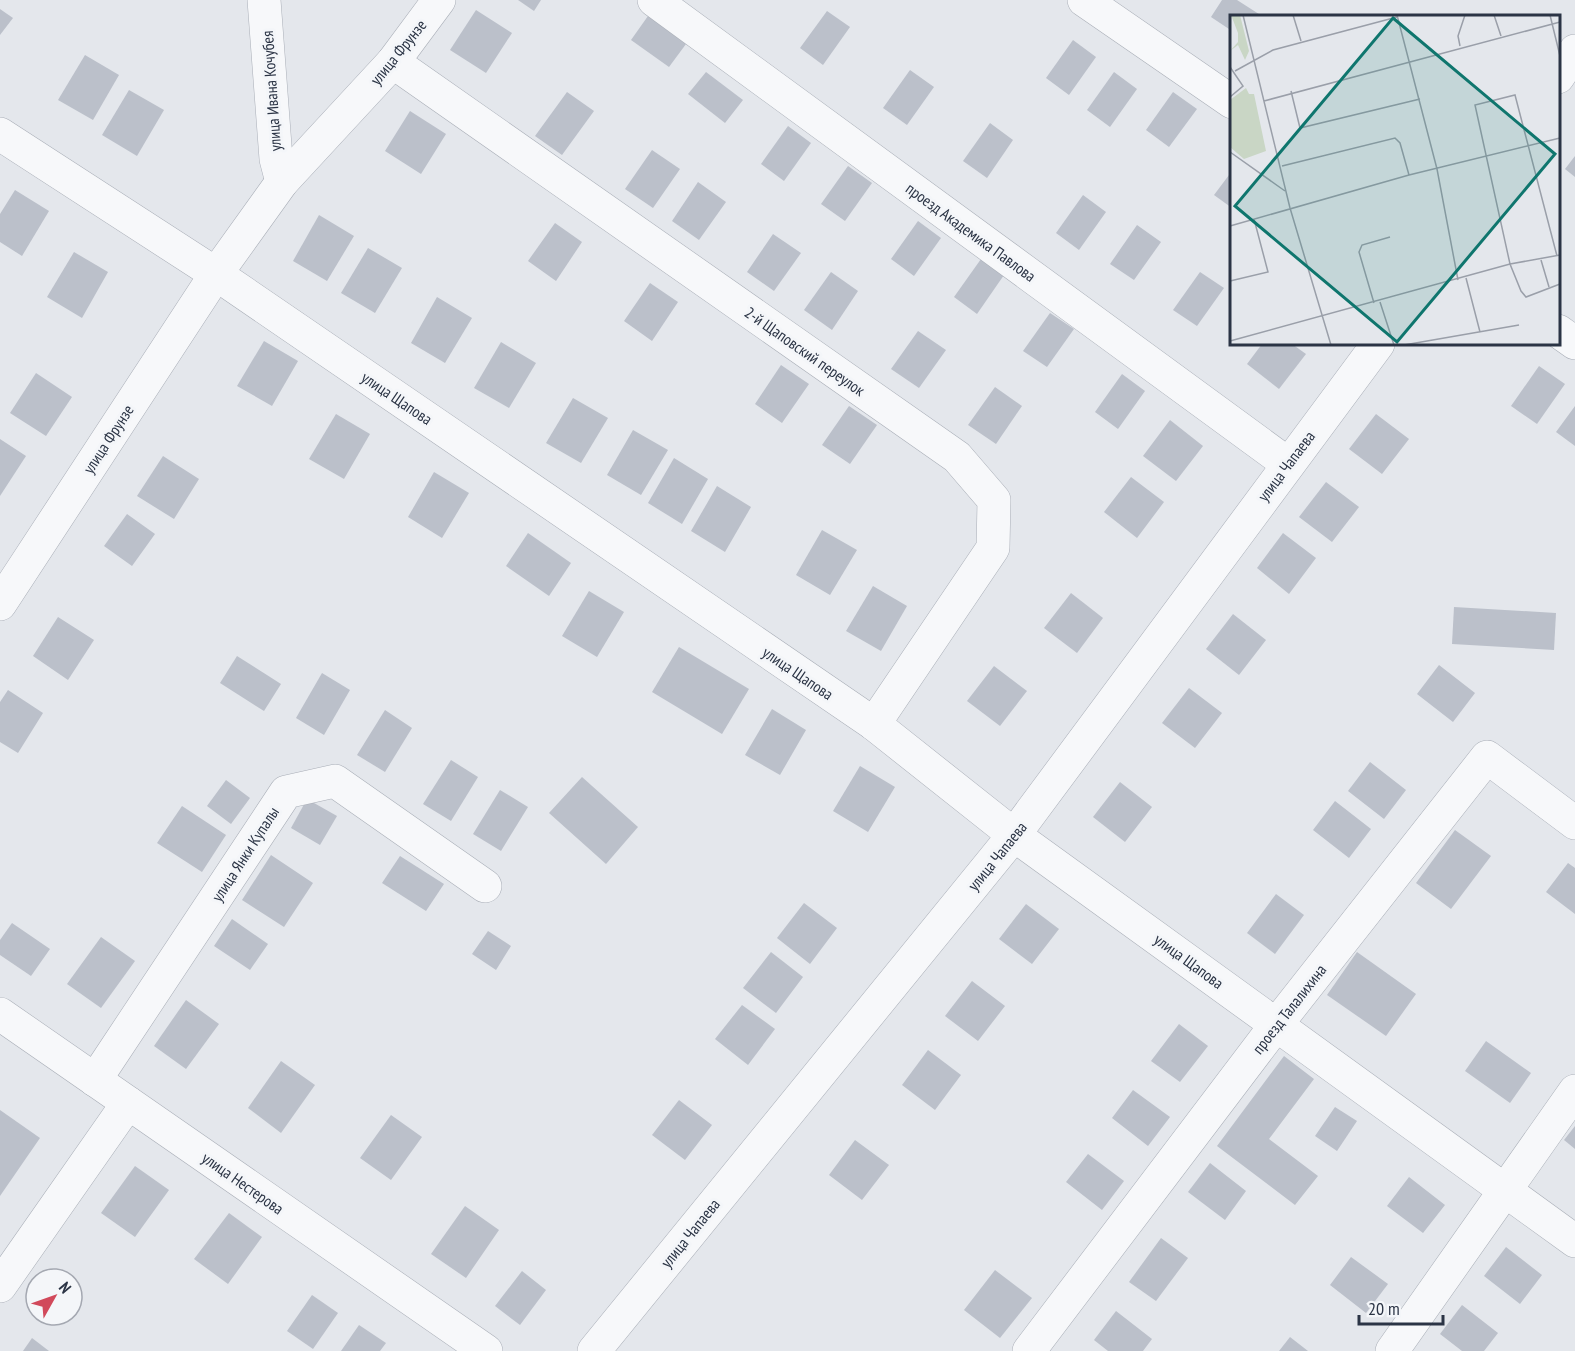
<svg xmlns="http://www.w3.org/2000/svg" width="1575" height="1351" font-family="'PT Sans Narrow',sans-serif">
  <style>
    .building { fill: #bbc0ca }
    .lines { fill: none; stroke-linecap: round; stroke-linejoin: round }
    .minor-casing { stroke: #a9aeb7; stroke-width: 34 }
    .minor { stroke: #f7f8fa; stroke-width: 33 }
    .labels { text-anchor: middle; stroke-width: 6; stroke-linejoin: round; paint-order: stroke }
    .street-label { font-size: 16px; fill: #2b3445; stroke: #f4f6f9 }
    .inset-road { fill: none; stroke: #9a9fa9; stroke-width: 1.5 }
    .view { fill: #0f766e; fill-opacity: 0.15; stroke: #0f766e; stroke-width: 3 }
    .inset-edge { fill: none; stroke: #2b3445; stroke-width: 3 }
  </style>
  <rect width="100%" height="100%" fill="#e4e7ec"/>
  <g class="building">
    <polygon points="518,0 541,0 534,11"/>
    <polygon points="1222,0 1237,0 1262,16 1232,16 1232,31 1211,17"/>
    <polygon points="0,9 13,18 0,35"/>
    <polygon points="476,10 512,33 486,73 450,50"/>
    <polygon points="827,11 850,27 823,65 800,48"/>
    <polygon points="648,16 686,44 669,67 631,40"/>
    <polygon points="1073,40 1096,57 1069,95 1046,78"/>
    <polygon points="85,55 119,75 93,120 58,100"/>
    <polygon points="910,70 934,87 907,125 883,108"/>
    <polygon points="706,72 743,100 725,123 688,94"/>
    <polygon points="1114,72 1137,89 1110,127 1087,110"/>
    <polygon points="129,90 164,110 137,156 102,135"/>
    <polygon points="567,92 594,111 562,155 535,136"/>
    <polygon points="1173,92 1197,109 1169,147 1146,130"/>
    <polygon points="410,111 446,134 421,174 385,151"/>
    <polygon points="990,123 1013,140 987,178 963,161"/>
    <polygon points="788,126 811,143 784,181 761,164"/>
    <polygon points="652,150 680,169 653,208 625,189"/>
    <polygon points="1575,156 1575,177 1565,169"/>
    <polygon points="848,166 872,183 845,221 821,204"/>
    <polygon points="1232,171 1232,208 1214,195"/>
    <polygon points="698,182 726,202 699,240 672,221"/>
    <polygon points="15,190 49,211 22,256 0,242 0,214"/>
    <polygon points="1083,195 1106,212 1079,250 1056,233"/>
    <polygon points="319,215 354,236 327,281 293,261"/>
    <polygon points="918,221 941,238 914,276 891,259"/>
    <polygon points="555,223 582,242 556,281 528,261"/>
    <polygon points="1137,225 1161,242 1134,280 1110,264"/>
    <polygon points="773,234 801,253 774,291 747,272"/>
    <polygon points="368,248 402,268 375,313 341,293"/>
    <polygon points="74,252 108,272 82,318 47,297"/>
    <polygon points="981,259 1004,275 977,314 954,297"/>
    <polygon points="831,272 858,291 832,330 804,310"/>
    <polygon points="1200,272 1224,288 1197,326 1173,310"/>
    <polygon points="650,283 678,302 652,341 624,321"/>
    <polygon points="437,297 472,318 445,363 411,343"/>
    <polygon points="1050,313 1074,329 1047,367 1023,351"/>
    <polygon points="918,331 946,350 919,388 891,369"/>
    <polygon points="264,341 298,361 272,406 237,386"/>
    <polygon points="501,342 536,363 509,408 474,388"/>
    <polygon points="1262,344 1292,344 1306,354 1279,389 1247,364"/>
    <polygon points="781,365 809,384 782,423 755,404"/>
    <polygon points="1539,366 1565,384 1537,424 1511,406"/>
    <polygon points="36,373 72,397 46,436 10,413"/>
    <polygon points="1122,374 1145,391 1118,429 1095,412"/>
    <polygon points="995,387 1022,406 996,444 968,425"/>
    <polygon points="573,398 608,418 581,463 546,443"/>
    <polygon points="849,406 877,425 850,464 822,445"/>
    <polygon points="1575,406 1575,446 1556,432"/>
    <polygon points="336,414 370,434 344,479 309,459"/>
    <polygon points="1376,414 1409,439 1382,474 1349,449"/>
    <polygon points="1170,420 1203,446 1176,481 1143,456"/>
    <polygon points="633,430 668,450 641,495 607,475"/>
    <polygon points="0,439 26,456 0,496"/>
    <polygon points="163,456 199,479 174,519 137,496"/>
    <polygon points="674,458 708,479 682,524 648,503"/>
    <polygon points="434,472 469,493 442,538 408,517"/>
    <polygon points="1131,477 1164,502 1137,538 1104,512"/>
    <polygon points="1326,482 1359,507 1332,542 1299,517"/>
    <polygon points="717,486 751,507 725,552 691,531"/>
    <polygon points="127,514 155,534 132,566 104,546"/>
    <polygon points="822,530 857,550 830,595 796,575"/>
    <polygon points="528,533 571,563 549,596 506,566"/>
    <polygon points="1283,533 1316,558 1289,594 1257,568"/>
    <polygon points="873,586 907,606 881,651 846,631"/>
    <polygon points="589,591 624,612 597,657 562,636"/>
    <polygon points="1071,593 1103,618 1077,653 1044,628"/>
    <polygon points="1454,607 1556,613 1554,650 1452,644"/>
    <polygon points="1233,614 1266,640 1239,675 1206,649"/>
    <polygon points="58,617 94,640 68,680 33,656"/>
    <polygon points="679,647 749,689 722,734 652,692"/>
    <polygon points="237,656 281,684 264,711 220,683"/>
    <polygon points="1439,665 1475,693 1453,722 1417,694"/>
    <polygon points="994,666 1027,691 1000,726 967,701"/>
    <polygon points="322,673 350,690 324,735 296,718"/>
    <polygon points="1189,688 1222,713 1195,748 1162,723"/>
    <polygon points="8,690 43,713 18,753 0,742 0,702"/>
    <polygon points="772,709 806,730 780,775 745,755"/>
    <polygon points="385,710 412,728 385,772 357,755"/>
    <polygon points="451,760 478,777 451,821 423,804"/>
    <polygon points="1370,762 1406,790 1384,819 1348,791"/>
    <polygon points="860,766 895,787 868,832 833,811"/>
    <polygon points="582,777 638,827 606,864 549,813"/>
    <polygon points="226,780 250,798 231,824 207,806"/>
    <polygon points="1120,782 1152,807 1125,842 1093,817"/>
    <polygon points="500,790 528,807 501,851 473,834"/>
    <polygon points="307,799 337,816 320,845 291,828"/>
    <polygon points="1335,801 1371,829 1349,858 1313,830"/>
    <polygon points="182,806 226,835 202,872 157,843"/>
    <polygon points="1455,830 1491,856 1451,909 1416,883"/>
    <polygon points="271,855 313,883 284,927 242,900"/>
    <polygon points="400,856 444,884 426,911 382,883"/>
    <polygon points="1568,863 1575,868 1575,914 1546,892"/>
    <polygon points="1276,894 1304,915 1275,954 1247,933"/>
    <polygon points="804,903 837,928 810,964 777,938"/>
    <polygon points="1026,904 1059,929 1032,964 999,939"/>
    <polygon points="232,919 268,944 250,970 214,946"/>
    <polygon points="12,923 50,949 31,976 0,955 0,940"/>
    <polygon points="488,931 511,946 496,970 472,954"/>
    <polygon points="101,937 135,961 101,1008 67,984"/>
    <polygon points="771,952 803,977 776,1013 743,988"/>
    <polygon points="1357,952 1416,994 1386,1036 1327,995"/>
    <polygon points="972,981 1005,1006 978,1041 945,1016"/>
    <polygon points="186,1000 219,1024 186,1069 154,1046"/>
    <polygon points="742,1005 775,1029 748,1065 715,1039"/>
    <polygon points="1179,1024 1208,1046 1180,1082 1151,1061"/>
    <polygon points="1486,1041 1531,1073 1510,1103 1465,1071"/>
    <polygon points="928,1050 961,1075 935,1110 902,1085"/>
    <polygon points="1284,1056 1314,1079 1269,1139 1318,1176 1295,1205 1217,1146"/>
    <polygon points="281,1061 315,1085 281,1133 248,1108"/>
    <polygon points="1133,1090 1170,1117 1148,1146 1112,1118"/>
    <polygon points="679,1100 712,1125 685,1160 652,1135"/>
    <polygon points="1335,1107 1357,1121 1337,1151 1315,1136"/>
    <polygon points="0,1110 40,1138 0,1196"/>
    <polygon points="391,1115 422,1137 391,1180 360,1158"/>
    <polygon points="1575,1126 1575,1149 1564,1140"/>
    <polygon points="855,1140 889,1165 862,1200 829,1175"/>
    <polygon points="1088,1154 1124,1181 1102,1210 1066,1182"/>
    <polygon points="1210,1163 1246,1191 1225,1220 1188,1192"/>
    <polygon points="135,1166 169,1190 135,1237 101,1213"/>
    <polygon points="1409,1177 1445,1205 1423,1233 1387,1206"/>
    <polygon points="465,1206 499,1230 466,1278 431,1254"/>
    <polygon points="229,1213 262,1237 228,1284 194,1259"/>
    <polygon points="1161,1238 1188,1258 1156,1301 1129,1282"/>
    <polygon points="1506,1247 1542,1275 1520,1304 1484,1276"/>
    <polygon points="1351,1257 1388,1284 1366,1313 1330,1285"/>
    <polygon points="995,1270 1032,1298 1000,1338 964,1310"/>
    <polygon points="522,1271 546,1290 520,1325 495,1306"/>
    <polygon points="312,1295 338,1313 313,1349 287,1331"/>
    <polygon points="1462,1305 1498,1333 1484,1351 1462,1351 1440,1334"/>
    <polygon points="1116,1311 1152,1339 1143,1351 1108,1351 1094,1340"/>
    <polygon points="359,1325 386,1343 380,1351 341,1351"/>
    <polygon points="1290,1337 1308,1351 1279,1351"/>
    <polygon points="32,1338 49,1351 23,1351"/>
  </g>
  <g class="lines">
    <g class="minor-casing">
      <g id="minor">
        <polyline points="264,0 276,159 282,182"/>
        <polyline points="654,0 1288,464"/>
        <polyline points="1084,0 1232,102"/>
        <polyline points="393,62 957,457 994,500 993,548 874,724"/>
        <polyline points="1558,77 1575,51"/>
        <polyline points="0,134 216,274 874,724 1014,835 1575,1241"/>
        <polyline points="1558,331 1575,343"/>
        <polyline points="0,604 216,274 282,182 393,62 439,0"/>
        <polyline points="0,1014 486,1351"/>
        <polyline points="95,1080 286,792 335,781 485,886"/>
        <polyline points="0,1286 128,1103"/>
        <polyline points="594,1351 1014,835 1378,344"/>
        <polyline points="1029,1351 1276,1025 1487,757 1575,823"/>
        <polyline points="1392,1351 1575,1091"/>
      </g>
    </g>
    <use href="#minor" class="minor"/>
  </g>
  <g class="labels">
    <g class="street-label">
      <text transform="translate(398 52) rotate(-51)" y="6">улица Фрунзе</text>
      <text transform="translate(271 91) rotate(-94)" y="6">улица Ивана Кочубея</text>
      <text transform="translate(971 232) rotate(36)" y="6">проезд Академика Павлова</text>
      <text transform="translate(805 351) rotate(35)" y="6">2-й Щаповский переулок</text>
      <text transform="translate(397 398) rotate(34)" y="6">улица Щапова</text>
      <text transform="translate(108 439) rotate(-57)" y="6">улица Фрунзе</text>
      <text transform="translate(1286 466) rotate(-53)" y="6">улица Чапаева</text>
      <text transform="translate(798 673) rotate(34)" y="6">улица Щапова</text>
      <text transform="translate(245 854) rotate(-57)" y="6">улица Янки Купалы</text>
      <text transform="translate(997 856) rotate(-51)" y="6">улица Чапаева</text>
      <text transform="translate(1189 961) rotate(36)" y="6">улица Щапова</text>
      <text transform="translate(1289 1009) rotate(-52)" y="6">проезд Талалихина</text>
      <text transform="translate(243 1183) rotate(35)" y="6">улица Нестерова</text>
      <text transform="translate(690 1233) rotate(-51)" y="6">улица Чапаева</text>
    </g>
  </g>
  <g transform="translate(1230 15)">
    <rect width="330" height="330" fill="#e4e7ec"/>
    <path d="M1 0H10L19 36 15 45 8 30 0 36 8 27V18ZM16 73 19 79H24L36 136 14 144 0 132V85Z" fill="#c9d6c5"/>
    <path class="inset-road" d="M13 0 60 193 101 330M63 0 71 26M167 0 207 154 228 265M264 0 271 21M320 0 330 41M230 31 228 21 235 0M0 52 13 71 0 82M5 56 43 35 167 2M61 76 70 113 190 84M34 86 330 7M0 137 55 176M52 151 165 123 170 128 179 160M0 211 179 160 330 123M327 241 285 80 245 90 280 249 291 276 296 282 330 269M311 245 319 272M236 263 250 317M0 266 38 257 24 204M150 287 164 330M144 288 129 237 132 230 160 222M0 326 280 249 330 240M174 330 289 310"/>
    <path class="view" d="M163 3 325 139 167 327 5 191Z"/>
    <rect width="330" height="330" class="inset-edge"/>
  </g>
  <g transform="translate(54 1297) rotate(50)"><circle r="28" fill="#f4f6f9" stroke="#a4a8b1" stroke-width="1.5"/>
  <path d="M0-4.5L10 22L0 15L-10 22Z" fill="#d1495b"/>
  <text y="-9" font-size="16" font-weight="bold" text-anchor="middle" fill="#2b3445">N</text>
  </g>
  <path d="M1359 1315v9h84v-9" fill="none" stroke="#2b3445" stroke-width="3"/>
  <text x="1368" y="1315" font-size="18" fill="#2b3445" stroke="#f4f6f9" stroke-width="4.5" paint-order="stroke">20 m</text>
</svg>
